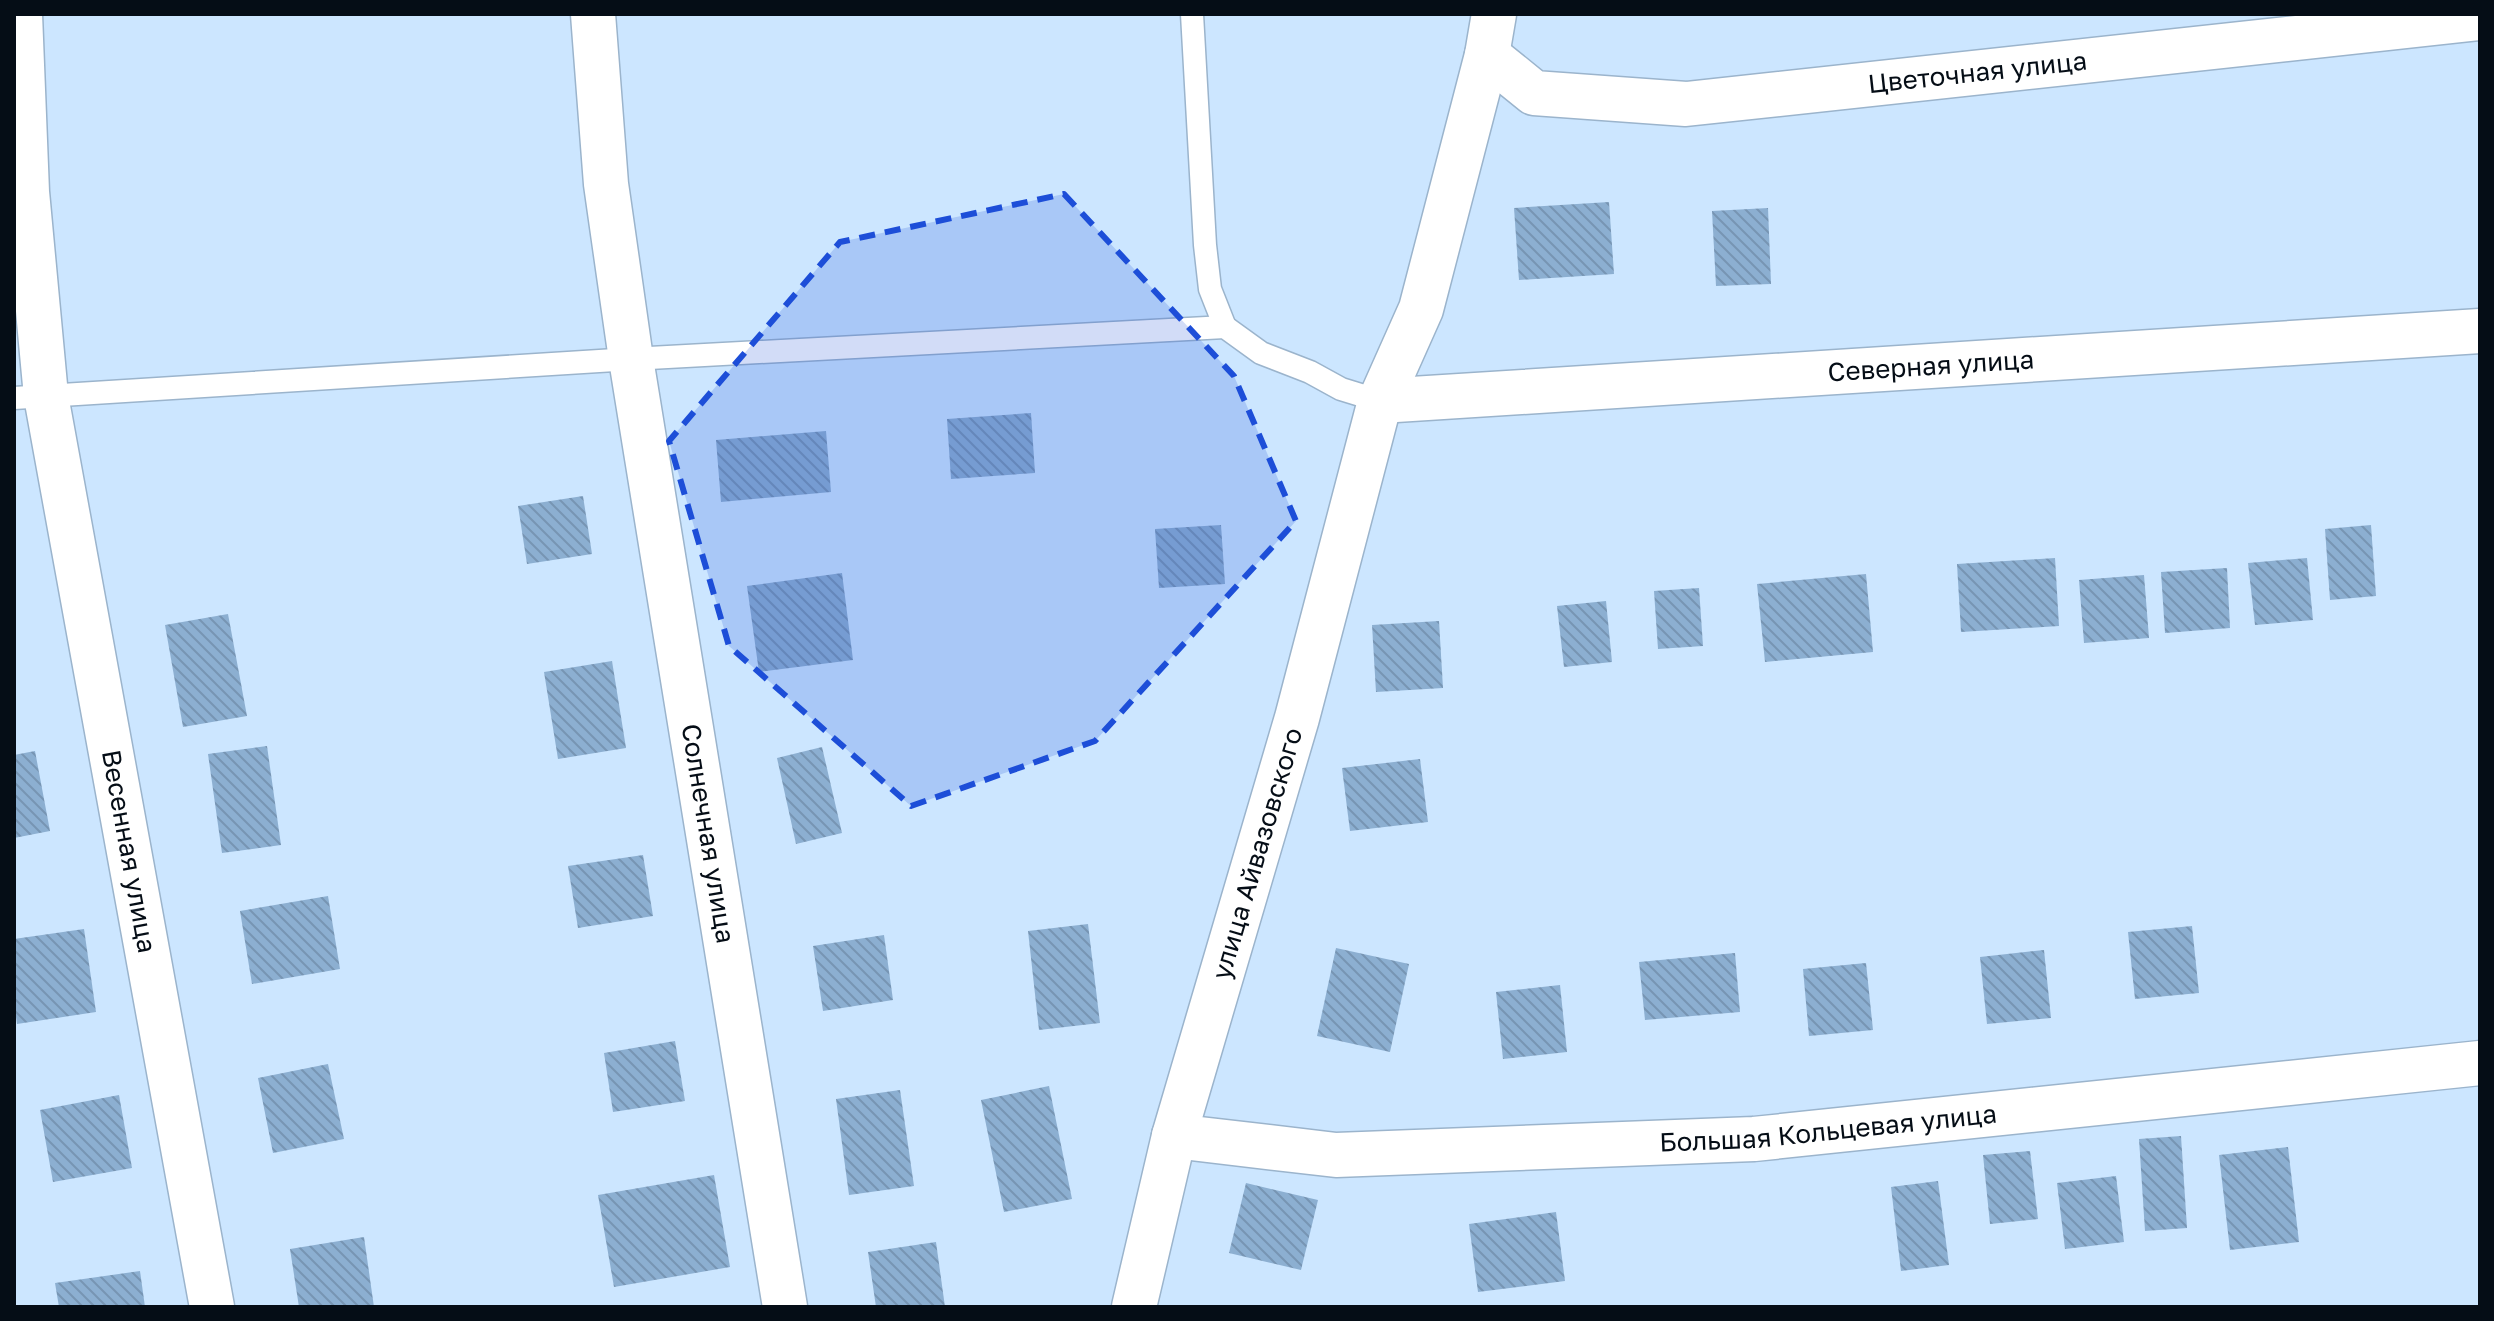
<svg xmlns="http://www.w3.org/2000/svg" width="2494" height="1321" font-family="'Golos Text',sans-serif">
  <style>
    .building { fill: url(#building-back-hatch) }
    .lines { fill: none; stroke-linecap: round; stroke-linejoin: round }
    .lane-casing { stroke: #9bb4cc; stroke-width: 25 }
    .street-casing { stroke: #9bb4cc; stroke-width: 47 }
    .lane { stroke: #fff; stroke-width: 22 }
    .street { stroke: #fff; stroke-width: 44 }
    .marked { fill: #1d4ed8; fill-opacity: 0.2; stroke: #1d4ed8; stroke-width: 6; stroke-dasharray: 16 10; stroke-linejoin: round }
    .labels { text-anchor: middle; stroke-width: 7; stroke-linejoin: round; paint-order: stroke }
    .street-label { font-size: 26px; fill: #050d16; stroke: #e7f1fb }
  </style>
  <defs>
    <pattern id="building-back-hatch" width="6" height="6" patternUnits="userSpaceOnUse" patternTransform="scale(2)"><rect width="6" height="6" fill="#8cafd1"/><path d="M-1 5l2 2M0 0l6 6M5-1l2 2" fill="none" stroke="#7795b3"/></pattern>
  </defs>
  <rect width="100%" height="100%" fill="#cce6ff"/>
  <g class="building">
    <polygon points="1609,202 1614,274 1519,280 1514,208"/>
    <polygon points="1768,208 1771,284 1716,286 1712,211"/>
    <polygon points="1031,413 1035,473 951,479 947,419"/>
    <polygon points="826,431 831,492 721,502 716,440"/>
    <polygon points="583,496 592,554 527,564 518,506"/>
    <polygon points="1221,525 1225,584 1159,588 1155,529"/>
    <polygon points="2371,525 2376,596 2330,600 2325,529"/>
    <polygon points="2055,558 2059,626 1961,632 1957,564"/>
    <polygon points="2307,558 2313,620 2255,625 2248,563"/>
    <polygon points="2227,568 2230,628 2165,633 2161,572"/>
    <polygon points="842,573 853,660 759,672 747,586"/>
    <polygon points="1866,574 1873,652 1765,662 1757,584"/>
    <polygon points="2144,575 2149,638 2084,643 2079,580"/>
    <polygon points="1699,588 1703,646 1658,649 1654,591"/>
    <polygon points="1606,601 1612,662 1564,667 1557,606"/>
    <polygon points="228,614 247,716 183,727 165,625"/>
    <polygon points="1439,621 1443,688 1376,692 1372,625"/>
    <polygon points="612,661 626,748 558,759 544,672"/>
    <polygon points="267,746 281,845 222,853 208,754"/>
    <polygon points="822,747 842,833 796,844 777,758"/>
    <polygon points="35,751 50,831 14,838 14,755"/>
    <polygon points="1420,759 1428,822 1350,831 1342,768"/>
    <polygon points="643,855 653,916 578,928 568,866"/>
    <polygon points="328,896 340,969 252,984 240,911"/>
    <polygon points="1088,924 1100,1023 1039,1030 1028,931"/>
    <polygon points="2192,926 2199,993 2135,999 2128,932"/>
    <polygon points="84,929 96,1012 17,1024 14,1003 14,939"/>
    <polygon points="884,935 893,1000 823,1011 813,946"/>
    <polygon points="1336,948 1409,964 1390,1052 1317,1036"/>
    <polygon points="2044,950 2051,1018 1987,1024 1980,957"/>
    <polygon points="1735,953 1740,1012 1645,1020 1639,962"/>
    <polygon points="1866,963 1873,1030 1809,1036 1803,969"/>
    <polygon points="1560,985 1567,1052 1503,1059 1496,992"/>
    <polygon points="675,1041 685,1101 613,1112 604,1053"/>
    <polygon points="328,1064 344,1139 273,1153 258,1078"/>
    <polygon points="1049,1086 1072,1199 1004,1212 981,1100"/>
    <polygon points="900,1090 914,1186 849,1195 836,1099"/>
    <polygon points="119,1095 132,1168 53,1182 40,1110"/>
    <polygon points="2181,1136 2187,1228 2145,1231 2139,1139"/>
    <polygon points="2288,1147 2299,1242 2230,1250 2219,1155"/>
    <polygon points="2030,1151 2038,1219 1990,1224 1983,1155"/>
    <polygon points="714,1175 730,1267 614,1287 598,1195"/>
    <polygon points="2116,1176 2124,1242 2065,1249 2057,1183"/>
    <polygon points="1938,1181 1949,1265 1901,1271 1891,1187"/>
    <polygon points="1246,1183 1318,1200 1301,1270 1229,1253"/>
    <polygon points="1556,1212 1565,1281 1478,1292 1469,1224"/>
    <polygon points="364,1237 374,1307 299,1307 290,1249"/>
    <polygon points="936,1242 945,1307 876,1307 868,1252"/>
    <polygon points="140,1271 145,1307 59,1307 55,1283"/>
  </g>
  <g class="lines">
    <g class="lane-casing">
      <g id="lane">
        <polyline points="1192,14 1205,245 1210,289 1225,327"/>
        <polyline points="14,398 631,359 1225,327 1261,353 1310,372 1341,389 1380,401"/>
      </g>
    </g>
    <g class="street-casing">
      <g id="street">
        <path id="s1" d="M20 14 27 192 46 396 212 1307"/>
        <path id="s2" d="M593 14 606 184 631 359 785 1307"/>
        <path id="s3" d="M1487 55 1534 93 1686 104 2480 18"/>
        <path id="s4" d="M1380 401 2480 331"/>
        <path id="s5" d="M1174 1136 1336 1155 1754 1139 2480 1063"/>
        <path id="s6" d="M1134 1307 1174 1136 1297 718 1380 401 1421 309 1487 55 1494 14"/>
      </g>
    </g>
    <use href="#lane" class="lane"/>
    <use href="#street" class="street"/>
  </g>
  <path class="marked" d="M1064 194 1234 376 1296 521 1095 741 911 806 729 646 669 441 840 242Z"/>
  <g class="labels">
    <g class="street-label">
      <text dy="9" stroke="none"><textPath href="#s3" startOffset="506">Цветочная улица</textPath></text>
      <text dy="9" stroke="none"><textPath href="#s4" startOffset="552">Северная улица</textPath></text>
      <text dy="9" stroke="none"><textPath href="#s2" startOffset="828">Солнечная улица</textPath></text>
      <text dy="9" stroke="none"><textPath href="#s1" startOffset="846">Весенная улица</textPath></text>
      <text dy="9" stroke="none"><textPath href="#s6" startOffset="470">улица Айвазовского</textPath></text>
      <text dy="9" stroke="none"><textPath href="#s5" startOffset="656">Большая Кольцевая улица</textPath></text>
    </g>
  </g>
  <rect width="2494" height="1321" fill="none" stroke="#050d16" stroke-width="32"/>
</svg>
